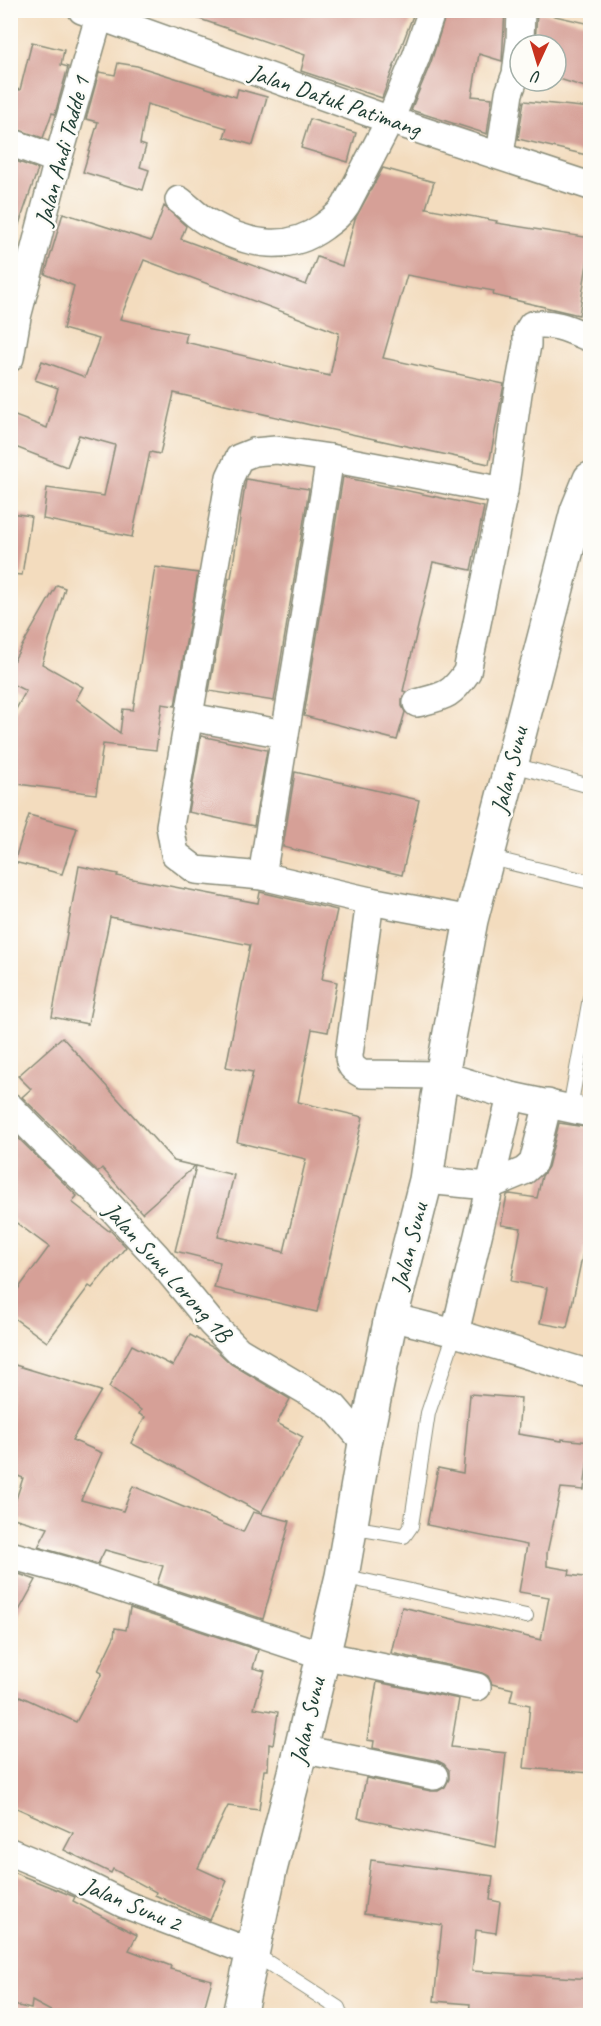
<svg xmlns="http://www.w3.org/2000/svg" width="601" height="2026" font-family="Caveat,sans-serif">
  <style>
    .building { fill: #d6a097; fill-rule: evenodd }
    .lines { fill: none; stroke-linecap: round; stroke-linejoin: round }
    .lane-casing { stroke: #898c79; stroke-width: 16 }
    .street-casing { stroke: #898c79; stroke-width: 30 }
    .secondary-casing { stroke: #898c79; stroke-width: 36 }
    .lane { stroke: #fff; stroke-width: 14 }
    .street { stroke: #fff; stroke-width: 27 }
    .secondary { stroke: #fff; stroke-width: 33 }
    .labels { text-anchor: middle; stroke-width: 5; stroke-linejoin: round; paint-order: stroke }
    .street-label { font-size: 24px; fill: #1f3d34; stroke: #fdfcf7 }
  </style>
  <rect width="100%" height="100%" fill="#fdfcf7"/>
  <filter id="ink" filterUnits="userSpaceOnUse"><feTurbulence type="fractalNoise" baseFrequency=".0167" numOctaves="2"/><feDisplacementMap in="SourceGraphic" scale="12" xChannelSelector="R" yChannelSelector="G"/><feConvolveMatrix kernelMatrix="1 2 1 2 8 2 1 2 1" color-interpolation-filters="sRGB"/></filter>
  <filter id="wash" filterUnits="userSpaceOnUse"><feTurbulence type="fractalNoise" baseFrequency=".008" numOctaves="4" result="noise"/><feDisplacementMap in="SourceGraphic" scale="24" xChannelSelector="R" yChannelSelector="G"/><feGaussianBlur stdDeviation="1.35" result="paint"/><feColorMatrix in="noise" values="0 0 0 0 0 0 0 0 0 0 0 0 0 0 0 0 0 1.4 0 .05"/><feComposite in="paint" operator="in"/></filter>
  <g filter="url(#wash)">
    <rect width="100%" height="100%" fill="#f3dcbe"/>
    <g id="blocks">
      <g class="building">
        <polygon points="186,10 415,10 382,98 301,71 305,55 185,14"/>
        <polygon points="447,10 505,10 502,61 479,54 472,96 492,98 487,134 411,110 431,62"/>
        <polygon points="537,12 591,24 591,89 556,78 556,45 535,45"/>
        <polygon points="32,42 64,50 61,65 68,67 55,114 52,113 43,138 10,127 10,87 20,90"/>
        <polygon points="118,63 137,66 236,97 238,89 267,97 253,145 224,137 227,128 147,104 140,144 146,146 140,167 149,170 143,190 83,172 98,122 86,119 99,72 115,75"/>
        <polygon points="524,101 591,108 591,156 518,139"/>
        <polygon points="310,119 356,133 348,162 301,148"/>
        <polygon points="10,159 38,169 15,236 10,236"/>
        <path d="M383 168 434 182 426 208 497 221 496 223 591 238 579 315 493 295 494 291 407 275 383 358 504 384 489 464 319 427 174 393 160 454 150 452 132 537 43 519 47 488 104 496 115 445 79 435 67 467 10 445V414L47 428 58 388 35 380 42 361 85 377 99 339 63 329 74 286 45 274 63 213 151 241 164 206 186 226 181 239 306 285 317 257 342 266 355 219ZM144 260 339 333 330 376 185 342 187 333 120 319Z"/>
        <polygon points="343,477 484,507 471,570 433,562 403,691 406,692 402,699 402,706 405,712 397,740 304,716"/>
        <polygon points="246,479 309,489 274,701 209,691 229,578 231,578"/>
        <polygon points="10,513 31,516 22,575 10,574"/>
        <polygon points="155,567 198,573 175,706 162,704 156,750 103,744 96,794 10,783 10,720 26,691 10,683 10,667 57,585 65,588 42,664 83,687 76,699 120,733 123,709 133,710"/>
        <polygon points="201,736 267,750 254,826 188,812"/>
        <polygon points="295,772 419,800 402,875 283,847"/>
        <polygon points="29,815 77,828 62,874 14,862"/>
        <polygon points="79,866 118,874 117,876 258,903 260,892 337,910 322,979 337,982 328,1032 312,1029 298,1102 363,1117 317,1312 214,1288 220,1262 175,1251 196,1166 234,1175 218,1237 284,1252 306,1159 237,1142 253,1072 226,1067 250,945 110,917 88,1024 52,1017"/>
        <polygon points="62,1037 174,1161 195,1166 142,1213 102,1168 98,1172 22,1097 31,1089 18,1076"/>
        <polygon points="559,1123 591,1128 591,1215 567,1328 540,1323 547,1288 511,1281 521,1228 501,1225 507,1195 510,1194 537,1198 542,1176 548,1167"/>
        <polygon points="10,1130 77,1196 72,1202 109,1231 110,1230 126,1247 92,1288 89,1286 47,1342 10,1315 10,1300 49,1247 10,1218"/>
        <polygon points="190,1335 214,1348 231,1364 290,1399 277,1423 303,1437 261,1513 131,1443 145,1417 139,1414 141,1410 109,1387 132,1345 173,1366"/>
        <polygon points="15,1365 101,1391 72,1440 102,1453 81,1500 123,1511 133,1486 243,1532 253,1512 290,1521 263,1619 157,1584 163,1566 105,1550 98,1564 38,1547 48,1528 10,1517 23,1478 10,1473 10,1380"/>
        <polygon points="470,1394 521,1398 518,1434 562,1441 562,1439 590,1442 584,1490 561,1488 547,1553 547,1566 570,1570 569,1575 591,1578 591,1773 524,1768 530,1705 510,1701 513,1689 492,1684 488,1676 480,1672 391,1653 402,1607 541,1640 549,1597 519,1592 527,1545 427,1525 438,1468 463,1473"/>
        <polygon points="10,1571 36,1580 10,1627"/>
        <polygon points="130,1608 258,1650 253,1668 265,1671 254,1708 278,1712 273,1745 269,1744 268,1770 264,1770 259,1810 228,1806 198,1868 227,1881 210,1920 155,1895 156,1892 113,1869 111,1873 64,1850 73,1833 10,1805 10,1716 20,1696 76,1722 102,1673 98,1671 114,1637 115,1628 126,1630"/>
        <polygon points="377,1682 459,1699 451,1747 506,1753 496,1847 358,1818 366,1778 431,1791 438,1791 445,1787 449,1779 449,1770 444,1764 438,1761 373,1748 374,1741 367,1740"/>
        <polygon points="371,1860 493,1876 490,1900 500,1902 496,1933 476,1930 472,1971 591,1979 591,2016 469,2016 470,2004 434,2001 442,1925 364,1914"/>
        <polygon points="10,1871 75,1897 73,1901 137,1935 129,1950 171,1966 170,1969 212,1980 202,2016 60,2016 32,2001 31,2009 10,2004"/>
      </g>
    </g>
  </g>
  <g filter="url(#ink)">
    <use href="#blocks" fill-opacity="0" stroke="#898c79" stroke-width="1.5"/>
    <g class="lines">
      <g class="lane-casing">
        <g id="lane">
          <polyline points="510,764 590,786"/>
          <polyline points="487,857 590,882"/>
          <polyline points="570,1108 590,998"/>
          <polyline points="350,1527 404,1536 411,1526 428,1413 455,1333"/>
          <polyline points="342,1576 526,1616"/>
          <polyline points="253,1953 338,2008 341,2016"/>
        </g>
      </g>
      <g class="street-casing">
        <g id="street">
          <polyline points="82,10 390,120 590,186"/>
          <polyline points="10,142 58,160"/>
          <polyline points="500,155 509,93 516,74 520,41 521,10"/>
          <path d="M179 200C189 207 198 218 209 223 246 244 286 254 323 227 332 220 339 216 346 205L390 120 416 57 432 10"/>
          <polyline points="10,358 17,317 58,160 101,10"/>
          <path d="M417 703C444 696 451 696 467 672L504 491 518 393 527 345V333L532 325C553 321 571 330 590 338"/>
          <polyline points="190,717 285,734"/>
          <polyline points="262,876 330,458"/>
          <path d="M370 901 349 1055C349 1065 353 1069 362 1074L442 1075 511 1096 590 1113"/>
          <polyline points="471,920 370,901 262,876 196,870 175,854 170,826 230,477 239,458 254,452 276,450 330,458 504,491"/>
          <polyline points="10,1107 60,1158 99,1194 157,1257 212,1324 239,1351 334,1407 365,1443"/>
          <polyline points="426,1180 488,1186 524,1171 533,1163 548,1103"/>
          <polyline points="391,1317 455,1333 590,1374"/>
          <polyline points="455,1333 511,1096"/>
          <polyline points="10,1555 71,1572 322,1655 477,1687"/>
          <polyline points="301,1749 434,1776"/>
          <polyline points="10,1852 70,1877 124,1904 253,1953"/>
        </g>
      </g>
      <g class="secondary-casing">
        <polyline id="secondary" points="239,2016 269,1874 301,1749 342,1576 365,1443 391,1317 426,1180 438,1097 471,920 577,511 590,479"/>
      </g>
      <use href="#lane" class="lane"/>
      <use href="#street" class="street"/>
      <use href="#secondary" class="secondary"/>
    </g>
  </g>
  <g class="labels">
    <g class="street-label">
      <text transform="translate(335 100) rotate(19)" y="8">Jalan Datuk Patimang</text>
      <text transform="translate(62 151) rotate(-75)" y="8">Jalan Andi Tadde 1</text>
      <text transform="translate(509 770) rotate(-76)" y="8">Jalan Sunu</text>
      <text transform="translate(409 1246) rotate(-76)" y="8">Jalan Sunu</text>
      <text transform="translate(168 1272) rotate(48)" y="8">Jalan Sunu Lorong 1B</text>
      <text transform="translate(307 1721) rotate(-77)" y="8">Jalan Sunu</text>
      <text transform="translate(132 1904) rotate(23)" y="8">Jalan Sunu 2</text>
    </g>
  </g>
  <rect width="601" height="2026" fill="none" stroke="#fdfcf7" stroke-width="36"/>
  <g transform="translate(538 63) rotate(184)"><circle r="28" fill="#fdfcf7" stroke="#a4b0a9" stroke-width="1.5"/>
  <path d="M0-4.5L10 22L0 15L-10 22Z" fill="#c8321e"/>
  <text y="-9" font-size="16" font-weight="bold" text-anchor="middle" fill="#1f3d34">U</text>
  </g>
</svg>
